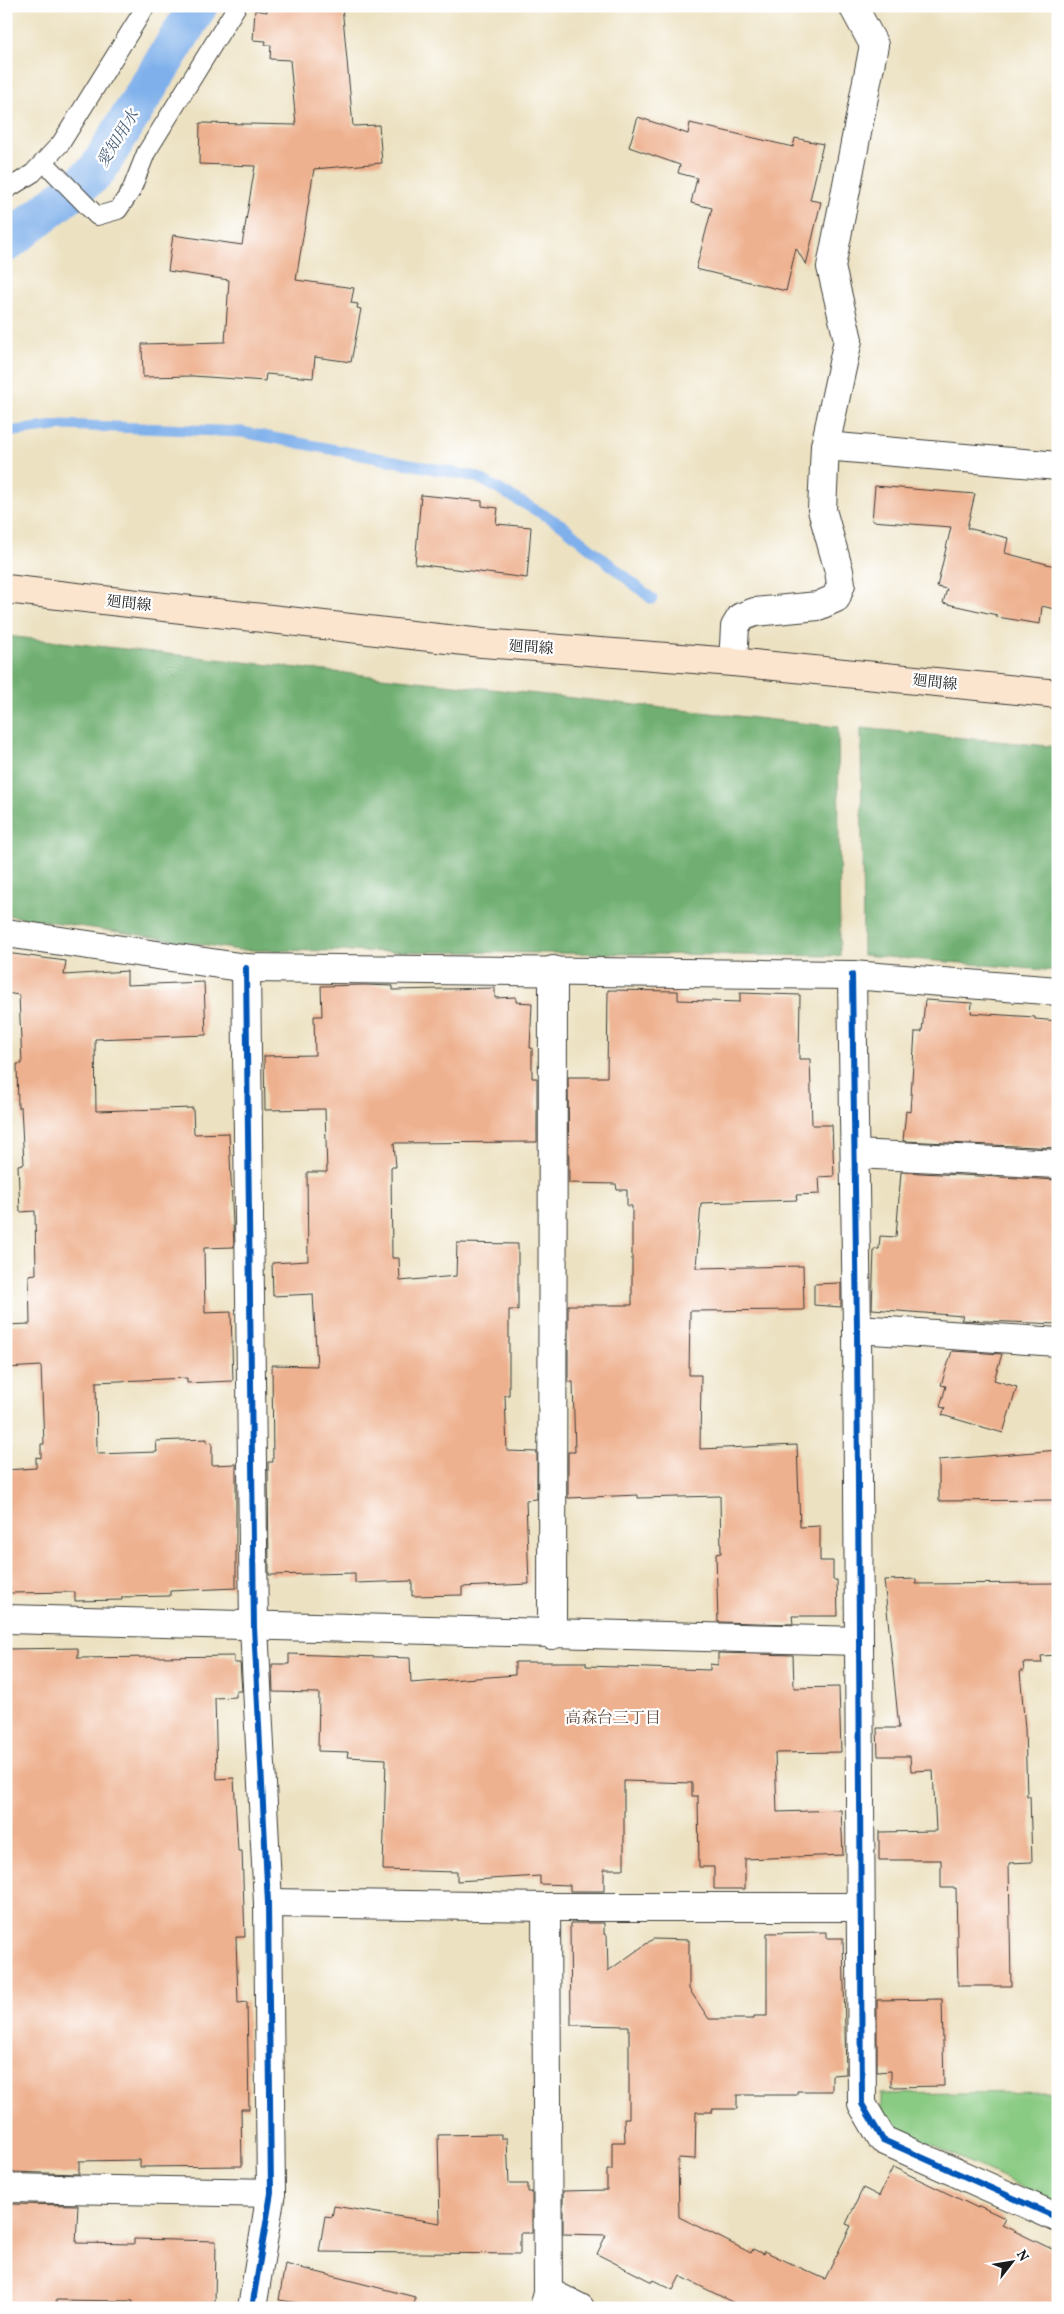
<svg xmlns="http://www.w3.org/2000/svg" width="1064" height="2314" font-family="Vollkorn,'Noto Serif JP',serif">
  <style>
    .green { fill: #8acb83; stroke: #537450 }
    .forest { fill: #6faf71; stroke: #466646 }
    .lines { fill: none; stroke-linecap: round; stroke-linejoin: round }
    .stream { stroke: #7fb0eb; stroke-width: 11 }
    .canal { stroke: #7fb0eb; stroke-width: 39 }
    .building { fill: #eeb18f }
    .lane-casing { stroke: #3b3a35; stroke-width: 20 }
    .street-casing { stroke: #3b3a35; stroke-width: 30 }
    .secondary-casing { stroke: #3b3a35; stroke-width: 30 }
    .lane { stroke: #fff; stroke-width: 18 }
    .street { stroke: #fff; stroke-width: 28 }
    .secondary { stroke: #fbe5cf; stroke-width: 28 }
    .cycleway-casing { stroke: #fff; stroke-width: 9 }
    .cycleway { stroke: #0057b8; stroke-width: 6 }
    .labels { text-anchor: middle; stroke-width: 4.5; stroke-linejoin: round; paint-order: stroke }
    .street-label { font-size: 15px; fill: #1c1c1c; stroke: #fff }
    .water-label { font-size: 16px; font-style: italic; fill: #495f79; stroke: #fff }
    .neighbourhood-label { font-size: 16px; fill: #665044; stroke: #fff }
  </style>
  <rect width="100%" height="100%" fill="#fff"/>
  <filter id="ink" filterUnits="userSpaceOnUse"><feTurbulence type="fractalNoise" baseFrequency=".02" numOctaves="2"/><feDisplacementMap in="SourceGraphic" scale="10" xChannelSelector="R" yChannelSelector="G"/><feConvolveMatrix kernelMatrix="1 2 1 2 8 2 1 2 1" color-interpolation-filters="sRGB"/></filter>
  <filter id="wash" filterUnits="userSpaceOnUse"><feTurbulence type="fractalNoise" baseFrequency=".0096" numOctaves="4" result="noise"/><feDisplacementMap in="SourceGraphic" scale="20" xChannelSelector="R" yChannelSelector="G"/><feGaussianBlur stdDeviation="1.12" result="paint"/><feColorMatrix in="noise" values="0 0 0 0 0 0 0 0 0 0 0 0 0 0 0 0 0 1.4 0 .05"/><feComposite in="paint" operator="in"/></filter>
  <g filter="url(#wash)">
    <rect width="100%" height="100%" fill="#ece1c1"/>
    <polygon class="green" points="1058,2092 1058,2204 890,2125 881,2109 881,2094"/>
    <g class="forest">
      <polygon points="6,636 838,727 840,956 239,950 6,915"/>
      <polygon points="861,728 1058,747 1058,971 863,955"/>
    </g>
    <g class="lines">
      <polyline class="stream" points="6,432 63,425 242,432 477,477 562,525 652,599"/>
      <polyline class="canal" points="6,243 96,172 198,6"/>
    </g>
    <g id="blocks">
      <g class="building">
        <polygon points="278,6 342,6 353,126 379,125 382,163 314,169 296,280 354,288 351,303 358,304 357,308 361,309 351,362 315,357 313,378 266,374 265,381 193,376 143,377 142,344 225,342 229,280 168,271 173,235 242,245 255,166 199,164 200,123 296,125 290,60 270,59 271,45 265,45 266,41 253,40 255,10 267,12 267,9 278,9"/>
        <polygon points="638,117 688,134 690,123 793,147 795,138 823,144 810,200 821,202 806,265 796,248 786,291 696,269 712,208 691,203 697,178 678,173 680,165 629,147"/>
        <polygon points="875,486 975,494 967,528 1008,538 1005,553 1058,567 1058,610 1042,606 1040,624 997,617 997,615 943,603 947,589 937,587 951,527 872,521"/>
        <polygon points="421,495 482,501 482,506 498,508 496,524 531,527 527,578 415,564"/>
        <polygon points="6,953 66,961 64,975 127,971 127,985 204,982 206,1035 95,1039 96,1111 193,1108 194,1134 229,1133 234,1247 204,1248 205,1313 231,1312 233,1381 187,1383 187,1378 96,1382 97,1454 157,1452 156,1441 207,1439 207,1443 212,1442 212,1465 236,1464 236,1588 170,1591 170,1596 122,1597 122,1600 75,1601 75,1592 10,1593 10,1587 6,1588 6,1470 36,1468 36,1457 41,1458 41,1444 44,1444 41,1366 6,1368 6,1325 30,1324 29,1275 36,1274 35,1211 20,1212 18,1165 24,1164 21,1107 18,1107 17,1064 22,1064 19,995 6,993"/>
        <polygon points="364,985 393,986 393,990 495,988 495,998 516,997 516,1002 532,1003 530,1048 532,1048 532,1078 537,1078 537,1142 394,1143 396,1167 391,1167 392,1258 399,1258 400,1281 456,1276 457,1243 518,1244 518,1310 509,1310 509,1395 505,1395 507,1451 537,1452 537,1499 526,1500 529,1584 462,1587 462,1595 412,1596 412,1581 355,1583 355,1573 269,1575 268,1462 273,1462 272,1365 317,1366 313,1294 273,1296 272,1263 308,1261 307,1172 327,1172 325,1109 265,1110 264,1056 315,1055 314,1016 322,1016 321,986"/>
        <polygon points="608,990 678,991 678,1000 740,1002 740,993 800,995 799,1059 810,1059 812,1125 832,1125 834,1176 819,1177 820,1194 796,1195 797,1200 701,1203 696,1268 803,1266 804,1310 690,1311 689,1375 701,1375 700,1449 797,1445 800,1527 820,1526 820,1561 833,1561 833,1580 837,1580 838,1616 792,1616 793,1624 718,1622 716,1554 721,1553 720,1496 638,1498 638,1495 568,1498 568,1452 575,1452 573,1382 568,1382 568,1305 632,1305 632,1206 627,1206 627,1190 617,1190 616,1184 569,1183 568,1077 607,1077"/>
        <polygon points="925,1000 972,1003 971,1013 1035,1017 1035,1019 1058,1021 1058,1148 903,1141 906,1111 910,1112 915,1032 922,1032"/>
        <polygon points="901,1172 1058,1180 1058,1324 961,1320 963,1316 872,1309 874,1249 879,1249 880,1236 896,1237"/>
        <polygon points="841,1283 841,1307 814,1305 814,1284"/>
        <polygon points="952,1351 1002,1354 994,1380 1017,1387 1003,1433 942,1415 945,1408 940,1407 946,1386 941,1385"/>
        <polygon points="1058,1450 1058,1500 939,1501 939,1460"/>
        <polygon points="916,1579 916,1584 1058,1583 1058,1655 1041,1656 1042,1663 1023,1663 1024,1671 1020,1671 1025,1729 1027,1796 1030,1796 1032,1862 1009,1863 1011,1986 958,1986 956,1888 941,1888 941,1860 879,1860 879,1832 936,1831 933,1770 911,1771 910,1756 878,1756 877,1728 899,1728 884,1580"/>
        <polygon points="78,1648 78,1658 234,1656 234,1663 240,1663 242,1691 236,1691 236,1697 215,1698 217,1779 234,1778 238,1851 242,1851 245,1937 236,1937 238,2003 247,2002 249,2109 241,2109 242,2166 140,2167 140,2160 79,2161 79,2174 10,2172 10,2168 6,2168 6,1727 9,1727 7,1649"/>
        <polygon points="718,1653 793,1655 794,1688 839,1687 841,1752 775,1753 777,1812 841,1810 843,1855 745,1859 745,1889 714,1889 714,1867 699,1867 698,1796 692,1796 692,1783 624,1781 624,1869 604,1869 604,1891 570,1891 570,1885 540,1884 540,1876 457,1881 457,1872 383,1870 386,1759 347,1757 348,1752 318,1751 319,1693 273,1692 272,1664 289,1664 289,1654 410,1658 411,1683 515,1675 515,1662 586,1662 586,1666 710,1670 710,1664 718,1665"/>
        <polygon points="570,1923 604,1923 604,1934 607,1935 608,1971 653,1939 689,1940 689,1989 709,2019 754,2019 754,2016 767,2016 767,1933 826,1932 826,1938 843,1938 846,2074 832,2075 832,2091 797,2091 797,2095 737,2095 737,2109 712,2109 712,2112 696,2112 695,2159 678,2158 679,2217 751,2253 753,2249 763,2254 764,2251 825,2279 851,2226 846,2224 863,2188 879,2196 893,2167 978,2208 979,2206 1005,2218 1002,2225 1058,2252 1058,2308 744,2308 680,2276 673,2290 653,2280 652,2282 597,2254 606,2235 563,2234 563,2191 607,2190 607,2170 612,2170 612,2142 625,2142 624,2118 629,2118 629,2026 571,2025"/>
        <polygon points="942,1999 944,2086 891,2087 891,2071 877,2072 877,2000"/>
        <polygon points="501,2134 501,2138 507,2138 509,2184 528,2184 528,2192 532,2192 532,2233 520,2233 520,2254 319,2252 325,2216 332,2217 334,2206 440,2223 438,2135"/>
        <polygon points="9,2204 78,2205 76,2243 134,2244 134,2239 216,2241 215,2304 204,2303 204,2308 133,2308 133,2301 56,2300 56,2308 8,2308"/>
        <polygon points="285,2264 415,2297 414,2308 328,2308 279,2300"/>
      </g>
    </g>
  </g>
  <g filter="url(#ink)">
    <use href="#blocks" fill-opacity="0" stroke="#3b3a35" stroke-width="1"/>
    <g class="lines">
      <g class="lane-casing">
        <g id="lane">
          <polyline points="45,163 97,216 118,210 131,191 146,153 237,6"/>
          <polyline points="6,190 33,173 61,143 146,6"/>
        </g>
      </g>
      <g class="street-casing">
        <g id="street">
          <polyline points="825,446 1058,466"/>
          <polyline points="733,662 735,627 741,617 755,612 818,606 836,598 841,584 839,571 822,510 825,446 848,340 831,267 874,45 853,6"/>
          <polyline points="6,933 246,968 852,975 1058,991"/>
          <polyline points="246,968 254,1627 268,1903 271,2193 252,2308"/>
          <polyline points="852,975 857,1329 862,2104 883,2140 1058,2218"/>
          <polyline points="855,1154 1058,1164"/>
          <polyline points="857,1329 1058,1342"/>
          <polyline points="6,1619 858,1641"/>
          <polyline points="552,1635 553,970"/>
          <polyline points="268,1903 546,1907 860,1907"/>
          <polyline points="6,2188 271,2193"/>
          <polyline points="548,2292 580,2308"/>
          <polyline points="544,2308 548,2292 546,1907"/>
        </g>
      </g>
      <g class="secondary-casing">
        <polyline id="secondary" points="6,589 482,643 733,662 1058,694"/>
      </g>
      <use href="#lane" class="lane"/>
      <use href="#street" class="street"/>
      <use href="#secondary" class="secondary"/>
      <g class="cycleway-casing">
        <g id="cycleway">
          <polyline points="246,968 254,1627 268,1903 271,2193 252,2308"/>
          <polyline points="852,975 857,1329 862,2104 883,2140 1058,2218"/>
        </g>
      </g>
      <use href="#cycleway" class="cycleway"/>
    </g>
  </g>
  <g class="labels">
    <g class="street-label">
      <text transform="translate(129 603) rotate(6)" y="5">廻間線</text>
      <text transform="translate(531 647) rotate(4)" y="5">廻間線</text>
      <text transform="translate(935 682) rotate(6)" y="5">廻間線</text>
    </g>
    <g class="water-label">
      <text transform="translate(117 138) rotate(-58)" y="6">愛知用水</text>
    </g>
    <g class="neighbourhood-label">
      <text x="613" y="1723">高森台三丁目</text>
    </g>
  </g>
  <rect width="1064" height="2314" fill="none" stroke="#fff" stroke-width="25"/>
  <g transform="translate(1012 2262) rotate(59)" stroke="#ffffff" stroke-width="4" paint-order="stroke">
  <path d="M0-4L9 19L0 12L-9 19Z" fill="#1c1c1c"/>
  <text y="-8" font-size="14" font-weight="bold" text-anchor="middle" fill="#1c1c1c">N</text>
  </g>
</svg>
